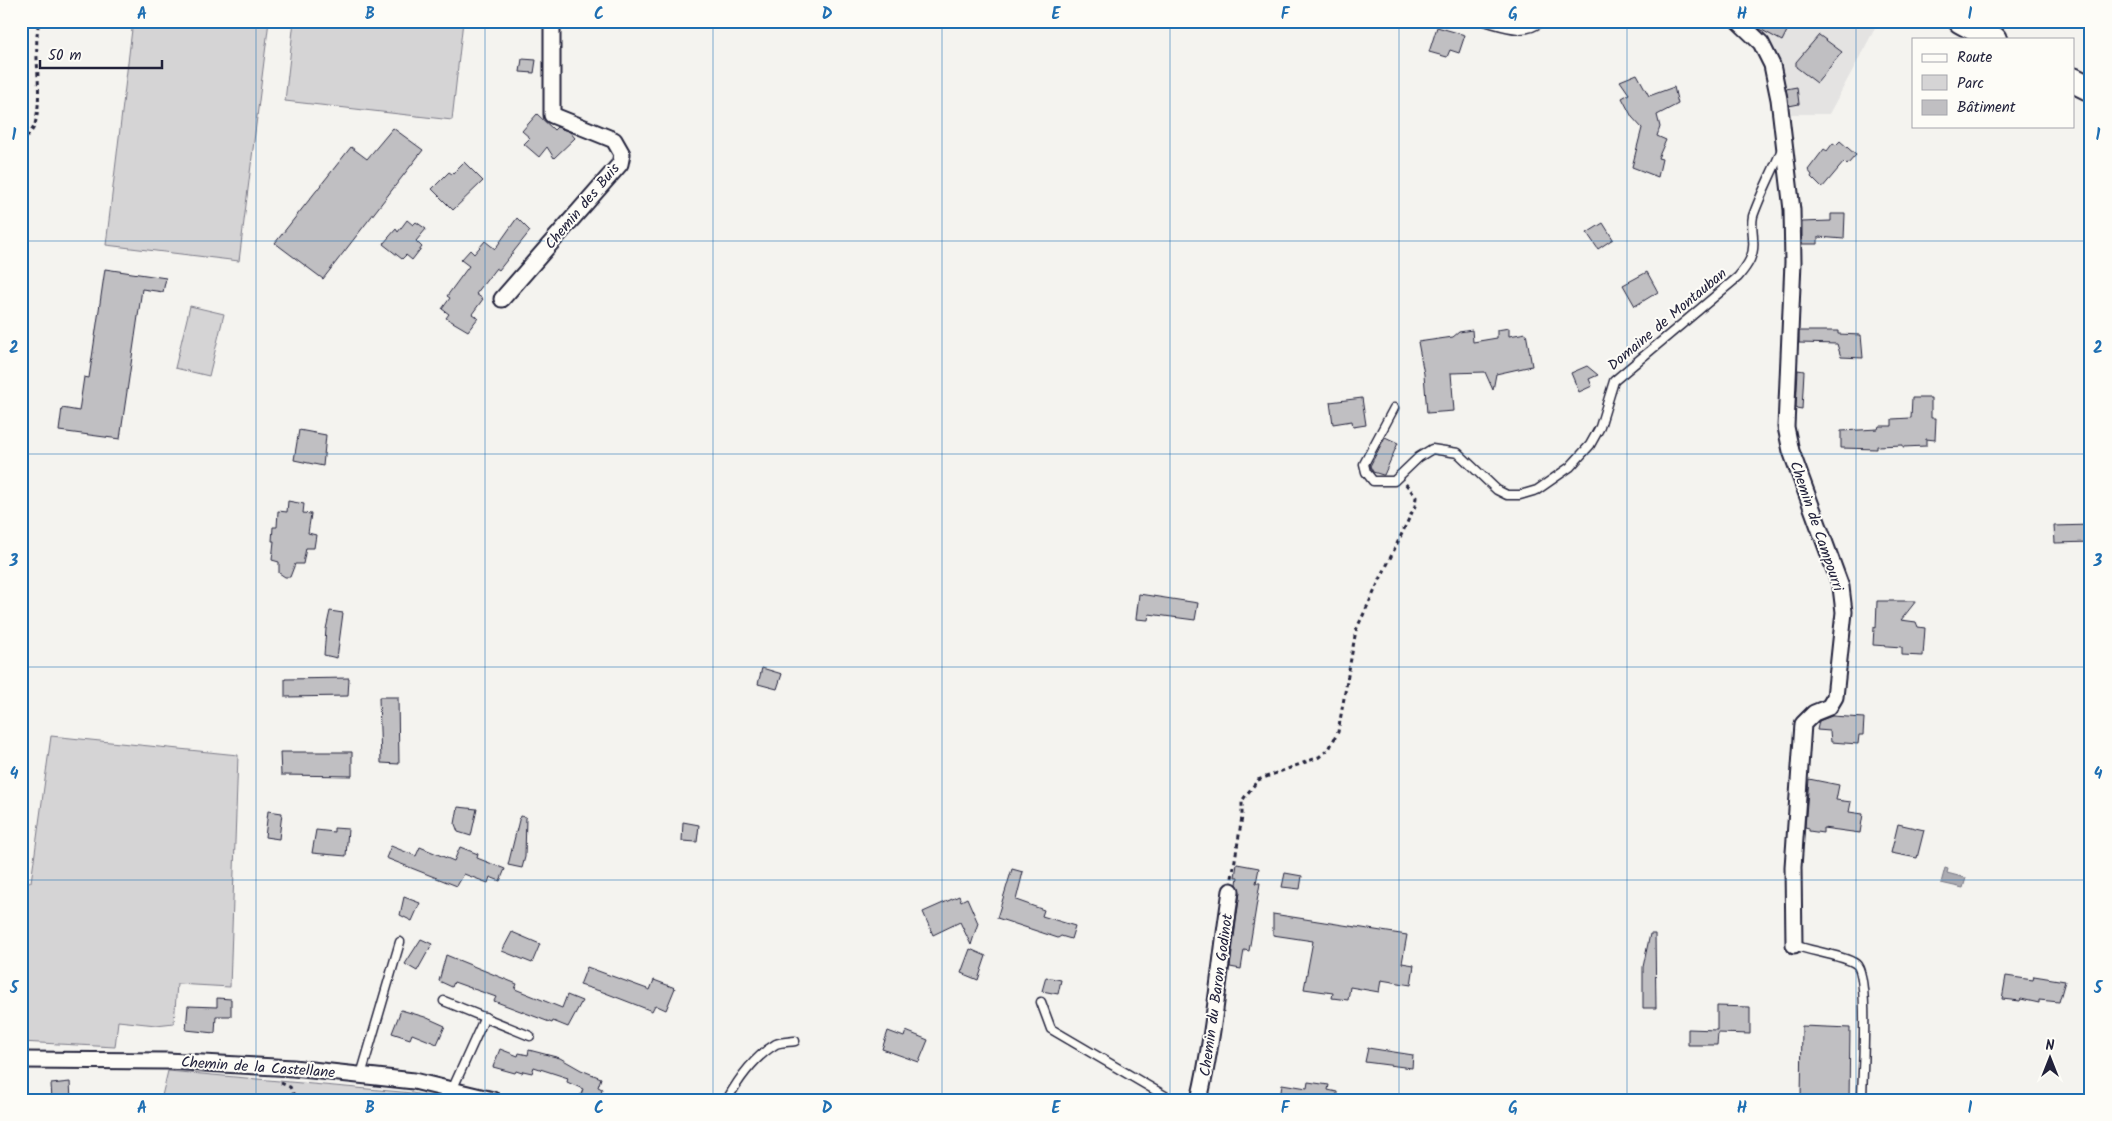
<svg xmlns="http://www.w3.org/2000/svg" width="2112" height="1121" font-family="Kalam,sans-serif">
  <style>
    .built { fill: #e4e3e2 }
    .green { fill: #d5d4d5; stroke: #7c7b88 }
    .water { fill: #acacb2; stroke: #757582 }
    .building { fill: #c0bfc2; stroke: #22223b }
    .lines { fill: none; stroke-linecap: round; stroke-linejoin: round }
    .service-casing { stroke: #22223b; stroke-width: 11 }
    .minor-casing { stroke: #22223b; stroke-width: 19 }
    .primary-casing { stroke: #22223b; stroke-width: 28 }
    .path { stroke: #22223b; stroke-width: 3; stroke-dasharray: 4 4; stroke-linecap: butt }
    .service { stroke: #fdfcf7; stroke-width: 8 }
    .minor { stroke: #fdfcf7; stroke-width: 15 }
    .primary { stroke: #fdfcf7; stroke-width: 24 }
    .grid { fill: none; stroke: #1f6fb2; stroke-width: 1; stroke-opacity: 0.55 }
    .labels { text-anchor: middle; stroke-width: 4; stroke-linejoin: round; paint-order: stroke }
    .street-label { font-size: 15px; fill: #22223b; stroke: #fdfcf7 }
    .neatline { fill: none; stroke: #1f6fb2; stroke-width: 2 }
    .grid-label { font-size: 16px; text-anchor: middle; font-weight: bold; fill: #1f6fb2 }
  </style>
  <rect width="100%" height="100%" fill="#f4f3ef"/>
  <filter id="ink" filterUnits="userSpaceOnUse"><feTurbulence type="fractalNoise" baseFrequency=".02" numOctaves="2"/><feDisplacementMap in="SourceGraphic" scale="10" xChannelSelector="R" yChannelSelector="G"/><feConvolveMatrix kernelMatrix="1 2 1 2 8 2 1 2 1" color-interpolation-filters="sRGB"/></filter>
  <g filter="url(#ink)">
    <polygon class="built" points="1727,21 1879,21 1829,114 1791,114 1772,46"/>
    <g class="green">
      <polygon points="133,21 269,21 239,261 106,245"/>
      <polygon points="294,21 463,21 452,120 285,101"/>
      <polygon points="190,306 224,314 209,376 175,368"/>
      <polygon points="51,736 238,755 230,987 177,984 174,1023 156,1025 118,1021 115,1047 21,1042 21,881 31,882"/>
      <polygon points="168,1071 412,1093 452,1100 161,1100"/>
    </g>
    <polygon class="water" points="1945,868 1948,869 1947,873 1966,878 1963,888 1941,883"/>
    <g class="building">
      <polygon points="1752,21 1792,21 1782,41 1760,29"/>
      <polygon points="1437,27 1465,35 1459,53 1450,50 1447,57 1429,52"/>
      <polygon points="1819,35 1842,52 1817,83 1796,67 1796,62"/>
      <polygon points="522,59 536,60 534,73 520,72"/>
      <polygon points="1637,74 1649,96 1674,87 1678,104 1657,115 1660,127 1657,136 1666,140 1658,158 1662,159 1658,177 1632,167 1642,128 1632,117 1622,98 1629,94 1620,81"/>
      <polygon points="1797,87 1799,104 1789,106 1786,89"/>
      <polygon points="537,114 554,130 557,127 570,132 575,138 554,158 547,147 539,157 524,144 530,138 522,131"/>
      <polygon points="393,128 423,150 323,279 275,243 351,147 367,159"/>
      <polygon points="1840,141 1856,155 1847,165 1844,162 1822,188 1811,177 1812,175 1808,170 1824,149 1827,151 1833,143 1836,145"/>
      <polygon points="464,162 483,181 453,210 432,189 449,172 452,174"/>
      <polygon points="1831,214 1845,214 1844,239 1818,237 1818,244 1802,244 1802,222 1831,221"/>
      <polygon points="517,218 530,231 499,270 496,268 476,294 483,299 472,314 478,318 468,331 446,318 449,314 442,309 450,298 447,296 469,266 461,260 470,250 474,254 485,241 495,249"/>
      <polygon points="407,220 413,225 416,222 426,229 416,241 422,247 412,260 406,255 402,259 383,244 396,229 398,232"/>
      <polygon points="1603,223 1613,239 1598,249 1587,233"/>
      <polygon points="105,269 166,278 163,292 142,289 120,439 59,431 62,408 79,411 84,377 89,378"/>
      <polygon points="1647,272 1658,292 1635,306 1623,285"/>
      <polygon points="1509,328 1509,336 1526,333 1532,366 1496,374 1493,390 1485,372 1451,373 1454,411 1427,413 1424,374 1418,342 1453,337 1459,332 1472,330 1473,342 1497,338 1497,330"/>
      <polygon points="1799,331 1838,331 1838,334 1861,335 1863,358 1841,357 1837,344 1799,343"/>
      <polygon points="1587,366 1598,375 1589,379 1592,386 1579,392 1571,373"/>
      <polygon points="1798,370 1804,371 1802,409 1796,408"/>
      <polygon points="1362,398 1366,425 1353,427 1352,421 1333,424 1330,402"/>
      <polygon points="1912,398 1931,398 1931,418 1936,418 1935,440 1926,439 1926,446 1903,447 1903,445 1877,446 1877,449 1841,448 1841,431 1878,429 1879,426 1892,426 1892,419 1911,418"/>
      <polygon points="299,430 326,435 323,466 294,460"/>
      <polygon points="1385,437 1398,443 1384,475 1383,475 1373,472 1370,466"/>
      <polygon points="288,501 304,504 303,513 311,514 308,533 316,535 314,548 306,548 303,564 295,564 290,577 285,577 279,573 279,562 272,560 274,541 272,541 273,527 277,527 278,511 287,512"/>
      <polygon points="2091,525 2091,542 2055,543 2054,526"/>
      <polygon points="1139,594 1198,603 1195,620 1149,614 1148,620 1136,619"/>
      <polygon points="1877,601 1916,601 1901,620 1916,622 1918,627 1925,628 1923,656 1902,655 1902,647 1873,645 1874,627 1876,628"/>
      <polygon points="330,611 343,613 337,658 324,655 326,629"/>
      <polygon points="762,668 782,674 777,689 758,684"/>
      <polygon points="349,678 348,696 285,697 285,679"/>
      <polygon points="379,697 398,697 399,764 381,763"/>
      <polygon points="1832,716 1864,718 1863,735 1859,735 1858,744 1831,742 1830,731 1817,730 1819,721"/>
      <polygon points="280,752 352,752 352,776 281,775"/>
      <polygon points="1809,779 1839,785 1836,800 1851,802 1849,812 1863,814 1860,833 1823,828 1823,833 1809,831 1809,828 1805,827"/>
      <polygon points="458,807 477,809 471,836 458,832 455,824"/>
      <polygon points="268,811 282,813 279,839 265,837"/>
      <polygon points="520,816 526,817 525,857 522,868 508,865"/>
      <polygon points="683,822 699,825 697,842 682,841"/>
      <polygon points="1898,824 1924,830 1917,858 1891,853"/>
      <polygon points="334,828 348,829 346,856 312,853 316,830 334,832"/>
      <polygon points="391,846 416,856 420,847 454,861 460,847 478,854 477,858 505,869 500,881 490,877 488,883 464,874 457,886 386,858"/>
      <polygon points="1237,864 1259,868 1256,883 1260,883 1249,951 1244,950 1241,969 1230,967 1240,892 1237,884 1238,877 1235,877"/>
      <polygon points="1012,869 1023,872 1016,900 1044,910 1042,916 1075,926 1071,939 1061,936 1058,938 997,918"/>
      <polygon points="1285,873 1302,876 1300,889 1282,887"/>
      <polygon points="959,896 961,901 967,898 978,923 971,945 960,922 933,935 923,912"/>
      <polygon points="404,897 420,903 412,921 400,915"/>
      <polygon points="1273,914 1407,935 1402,963 1414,965 1411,985 1381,980 1379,992 1350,987 1348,1000 1332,998 1333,993 1304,989 1313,941 1273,935"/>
      <polygon points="512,932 540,944 532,963 502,951"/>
      <polygon points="1650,934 1655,934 1656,1008 1643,1008 1643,967"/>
      <polygon points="421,939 432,944 417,971 405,964"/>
      <polygon points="970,949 986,956 978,980 961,973"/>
      <polygon points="446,955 517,984 515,989 562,1008 567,995 582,1001 568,1027 553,1021 552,1023 494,1001 496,997 454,982 452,987 439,981"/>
      <polygon points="587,967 650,990 654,980 675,988 666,1010 655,1005 652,1011 603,992 580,985"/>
      <polygon points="2006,976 2033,980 2034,976 2065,981 2059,1002 2039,1000 2039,1003 2021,999 2020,1001 2002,999"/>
      <polygon points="1046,977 1061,980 1058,994 1042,991"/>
      <polygon points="217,998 231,999 231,1016 216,1016 215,1033 186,1030 188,1006 217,1007"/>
      <polygon points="1717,1006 1750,1007 1750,1034 1718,1033 1717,1045 1688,1045 1688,1029 1717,1030"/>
      <polygon points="401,1010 425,1017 445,1026 437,1044 412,1034 410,1039 392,1033"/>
      <polygon points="1802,1026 1850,1028 1849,1100 1801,1100"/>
      <polygon points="888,1031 904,1037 906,1031 928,1040 919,1062 882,1049"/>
      <polygon points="1368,1048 1413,1055 1412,1068 1365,1062"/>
      <polygon points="500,1049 518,1056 519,1053 528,1055 529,1050 560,1058 581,1070 601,1078 598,1087 602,1089 599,1100 579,1100 583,1089 567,1082 568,1078 534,1067 532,1073 523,1071 522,1073 516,1071 515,1073 493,1067"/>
      <polygon points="70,1082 71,1100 52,1100 51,1084"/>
      <polygon points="1308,1082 1329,1085 1328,1090 1337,1092 1337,1100 1280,1100 1282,1084 1307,1088"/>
    </g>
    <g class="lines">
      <g class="service-casing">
        <g id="service">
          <path d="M1484 21C1503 26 1525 36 1542 21"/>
          <path d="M1394 408 1364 464 1366 472 1373 481H1394L1419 457 1432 449 1458 453 1497 490 1507 495H1520L1537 490 1570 467 1590 445 1600 427 1614 381 1738 277C1748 265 1755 255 1753 239 1753 230 1751 226 1753 216 1761 193 1773 171 1782 149"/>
          <path d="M1794 945C1809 951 1846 956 1856 964 1870 975 1862 1077 1862 1100"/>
          <polyline points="444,1001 530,1036"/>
          <polyline points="1041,1002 1051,1029 1172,1100"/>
          <polyline points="361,1075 400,942"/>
          <polyline points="452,1090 485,1017"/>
          <path d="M727 1100C739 1078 754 1057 776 1044 781 1042 789 1042 795 1041"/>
        </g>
      </g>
      <g class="minor-casing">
        <g id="minor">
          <polyline points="1738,21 1761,43 1772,65 1779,99 1792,210 1793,262 1786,427 1791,451 1841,587 1844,612 1835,697 1829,707 1814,713 1803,724 1793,867 1794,945"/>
          <polyline points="502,299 620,164 622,154 614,140 552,115 552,21"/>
          <polyline points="21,1060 167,1061 293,1068 414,1081 493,1100"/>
          <path d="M1199 1100C1215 1032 1220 960 1231 891"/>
        </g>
      </g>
      <g class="primary-casing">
        <g id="primary">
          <polyline points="1961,21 1994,39"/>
          <polyline points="2073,80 2091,89"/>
        </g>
      </g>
      <g class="path">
        <path d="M21 143C26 138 33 131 35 124 44 90 32 55 39 21"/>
        <polyline points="1232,878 1242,817 1242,801 1247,794 1258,780 1319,757 1329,749 1338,732 1356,630 1415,506 1416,497 1405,483"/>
        <polyline points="281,1083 290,1087 296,1100"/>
      </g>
      <use href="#service" class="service"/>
      <use href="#minor" class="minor"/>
      <use href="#primary" class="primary"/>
    </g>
  </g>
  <path class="grid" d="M256 21V1100M485 21V1100M713 21V1100M942 21V1100M1170 21V1100M1399 21V1100M1627 21V1100M1856 21V1100M21 241H2091M21 454H2091M21 667H2091M21 880H2091"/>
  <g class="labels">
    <g class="street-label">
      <text transform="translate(582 206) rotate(-50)" y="5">Chemin des Buis</text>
      <text transform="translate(1667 319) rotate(-40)" y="5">Domaine de Montauban</text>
      <text transform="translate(1817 526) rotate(71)" y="5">Chemin de Campourri</text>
      <text transform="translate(1216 995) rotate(-82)" y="5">Chemin du Baron Godinot</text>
      <text transform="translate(258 1067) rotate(4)" y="5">Chemin de la Castellane</text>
    </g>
  </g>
  <rect width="2112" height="1121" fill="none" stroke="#fdfcf7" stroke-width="55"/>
  <rect x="1912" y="38" width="162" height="90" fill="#fdfcf7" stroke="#a5a5ac"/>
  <rect x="1922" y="54" width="25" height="8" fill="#fdfcf7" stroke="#a5a5ac"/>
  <text x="1957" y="62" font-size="15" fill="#22223b">Route</text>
  <rect x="1922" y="75" width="25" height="15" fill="#d5d4d5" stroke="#a5a5ac"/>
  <text x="1957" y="88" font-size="15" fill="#22223b">Parc</text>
  <rect x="1922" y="100" width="25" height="15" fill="#c0bfc2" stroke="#a5a5ac"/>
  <text x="1957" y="112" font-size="15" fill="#22223b">Bâtiment</text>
  <g transform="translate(2050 1058)" stroke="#fdfcf7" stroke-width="4" paint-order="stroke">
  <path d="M0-4L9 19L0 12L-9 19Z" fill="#22223b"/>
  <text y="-8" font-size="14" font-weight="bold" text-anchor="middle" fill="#22223b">N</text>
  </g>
  <path d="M40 60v8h122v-8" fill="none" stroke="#22223b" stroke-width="2.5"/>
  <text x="48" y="60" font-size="15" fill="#22223b" stroke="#fdfcf7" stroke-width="4" paint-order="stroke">50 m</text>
  <rect x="28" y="28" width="2056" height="1066" class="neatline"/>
  <g class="grid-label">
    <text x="142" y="19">A</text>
    <text x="370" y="19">B</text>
    <text x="599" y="19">C</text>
    <text x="827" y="19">D</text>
    <text x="1056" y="19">E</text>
    <text x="1285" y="19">F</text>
    <text x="1513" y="19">G</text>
    <text x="1742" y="19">H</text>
    <text x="1970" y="19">I</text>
    <text x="14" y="140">1</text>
    <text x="2098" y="140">1</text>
    <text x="14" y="353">2</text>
    <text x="2098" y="353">2</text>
    <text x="14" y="566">3</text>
    <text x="2098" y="566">3</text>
    <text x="14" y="779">4</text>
    <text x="2098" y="779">4</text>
    <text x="14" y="993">5</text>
    <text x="2098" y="993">5</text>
    <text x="142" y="1113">A</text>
    <text x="370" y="1113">B</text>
    <text x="599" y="1113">C</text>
    <text x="827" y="1113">D</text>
    <text x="1056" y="1113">E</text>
    <text x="1285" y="1113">F</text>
    <text x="1513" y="1113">G</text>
    <text x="1742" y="1113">H</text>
    <text x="1970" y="1113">I</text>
  </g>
</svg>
